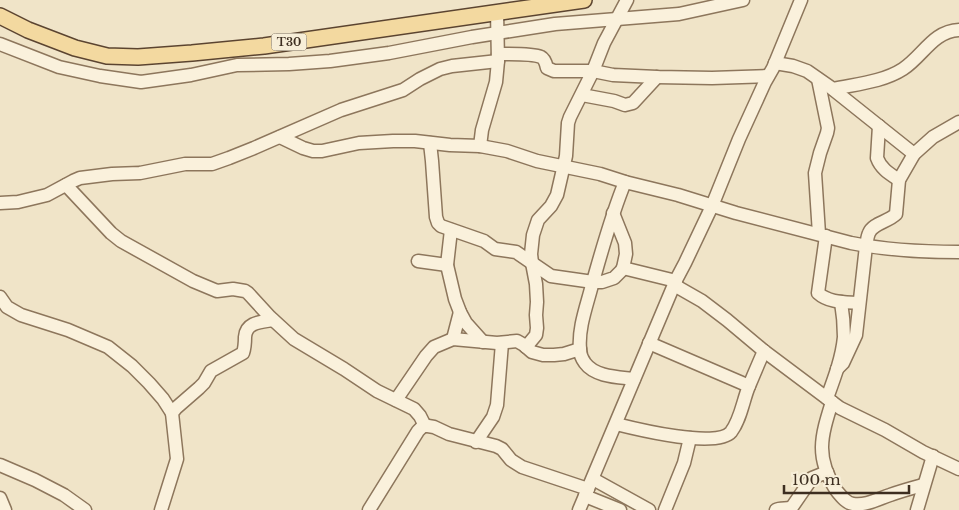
<svg xmlns="http://www.w3.org/2000/svg" width="959" height="510" font-family="'Libre Baskerville',serif">
  <style>
    .lines { fill: none; stroke-linecap: round; stroke-linejoin: round }
    .minor-casing { stroke: #8d765c; stroke-width: 15 }
    .major-casing { stroke: #5b4430; stroke-width: 18 }
    .minor { stroke: #faf1dc; stroke-width: 12 }
    .major { stroke: #f3d9a0; stroke-width: 15 }
    .labels { text-anchor: middle; stroke-width: 4; stroke-linejoin: round; paint-order: stroke }
    .shield { fill: #f7eed8; stroke: #756857; stroke-width: 1 }
    .shield-label { font-size: 11px; font-weight: bold; fill: #3d2e20 }
  </style>
  <rect width="100%" height="100%" fill="#f0e4c8"/>
  <g class="lines">
    <g class="minor-casing">
      <g id="minor">
        <polyline points="0,44 59,67 100,76 141,82 191,75 237,65 289,64 330,61 389,53 472,37 555,24 679,14 743,0"/>
        <path d="M498 54C508 54 532 53 541 57 545 59 546 64 547 68L554 71H593L613 75 657 77 712 78 768 76"/>
        <polyline points="775,63 793,66 807,71 830,87 914,154"/>
        <polyline points="818,79 828,128 827,133 820,153 815,173 819,234"/>
        <path d="M833 89C856 84 883 82 903 69 923 56 933 31 959 30"/>
        <polyline points="582,95 614,101 625,105 633,103 657,77"/>
        <path d="M879 126 877 158C881 169 890 174 899 180"/>
        <path d="M280 137 303 148 313 151H322L359 143 393 141H415L450 145 480 146 507 151 537 161 600 174 625 182 678 195 736 213 851 243C886 250 923 252 959 252"/>
        <polyline points="430,143 432,161 436,217 438,223 441,226 484,241 495,249 516,252 551,276 593,282 602,282 614,278 621,271 623,268 626,254 625,243 613,213"/>
        <polyline points="480,146 482,130 496,82 498,61 497,12"/>
        <path d="M625 182C611 216 602 250 592 285 587 305 578 328 580 349 580 354 582 359 585 363 595 377 619 377 634 379"/>
        <polyline points="66,185 111,233 121,241 193,281 217,291 233,289 245,291 248,293 270,317 294,339 344,369 377,391 414,409 420,416 425,426"/>
        <polyline points="0,203 18,202 47,195 73,181 80,178 112,174 140,173 185,164 212,164 229,158 254,148 341,110 403,90 420,79 440,69 452,66 498,61"/>
        <polyline points="451,230 447,265 455,299 460,312 466,323 483,342"/>
        <path d="M826 236 818 293C829 303 845 302 859 303"/>
        <polyline points="418,261 447,265"/>
        <polyline points="623,268 676,281"/>
        <polyline points="674,285 702,301 727,320 764,351 840,408 885,430 923,452 959,469"/>
        <polyline points="0,297 7,307 21,315 68,330 108,347 132,366 149,383 163,399 172,413"/>
        <polyline points="453,339 460,312"/>
        <polyline points="649,343 749,386"/>
        <polyline points="526,347 536,335 537,328 536,315 537,302 536,284 532,263 531,254 533,235 538,220 551,206 557,195 566,156 568,123 570,117 593,71 604,43 627,0"/>
        <path d="M837 369 843 363 856 335 866 246C867 242 867 237 869 233 873 223 888 222 896 214L899 180 914 154 933 137 959 122"/>
        <path d="M827 398C834 379 842 358 844 337 844 326 843 314 841 302"/>
        <polyline points="396,400 426,356 434,347 453,339 497,343 517,341 524,345 532,352 543,355 554,355 564,354 580,349"/>
        <path d="M832 402C821 437 815 457 836 490 841 496 846 503 853 504 866 506 878 499 890 495 901 491 912 488 923 485"/>
        <path d="M616 424C636 429 717 449 731 432 741 419 743 400 749 386 754 374 759 362 764 351"/>
        <polyline points="476,442 493,417 497,405 502,343"/>
        <polyline points="0,465 35,480 64,495 85,510"/>
        <polyline points="593,479 649,510"/>
        <polyline points="585,496 620,510"/>
        <polyline points="0,498 5,510"/>
        <path d="M161 510 177 459 172 413 176 408 199 388 204 383 211 371 243 353C245 347 245 343 245 337 246 322 261 322 273 320"/>
        <polyline points="369,510 418,431 423,426 428,426 434,427 449,434 496,446 502,449 511,460 522,467 588,489"/>
        <polyline points="579,510 676,280 685,263 712,206 739,139 765,82 773,68 801,0"/>
        <polyline points="665,510 684,463 690,438"/>
        <path d="M776 510C781 507 787 510 792 507L812 478 827 472"/>
        <polyline points="917,510 933,456"/>
      </g>
    </g>
    <g class="major-casing">
      <polyline id="major" points="0,16 28,30 75,48 107,56 138,57 192,53 264,46 584,0"/>
    </g>
    <use href="#minor" class="minor"/>
    <use href="#major" class="major"/>
  </g>
  <g class="labels">
    <rect class="shield" x="271.5" y="33.5" width="35" height="17" rx="4"/>
    <g class="shield-label">
      <text x="289" y="46">T30</text>
    </g>
  </g>
  <path d="M784 485v8h125v-8" fill="none" stroke="#3d2e20" stroke-width="2.5"/>
  <text x="792" y="485" font-size="15" fill="#3d2e20" stroke="#f7eed8" stroke-width="4" paint-order="stroke">100 m</text>
</svg>
